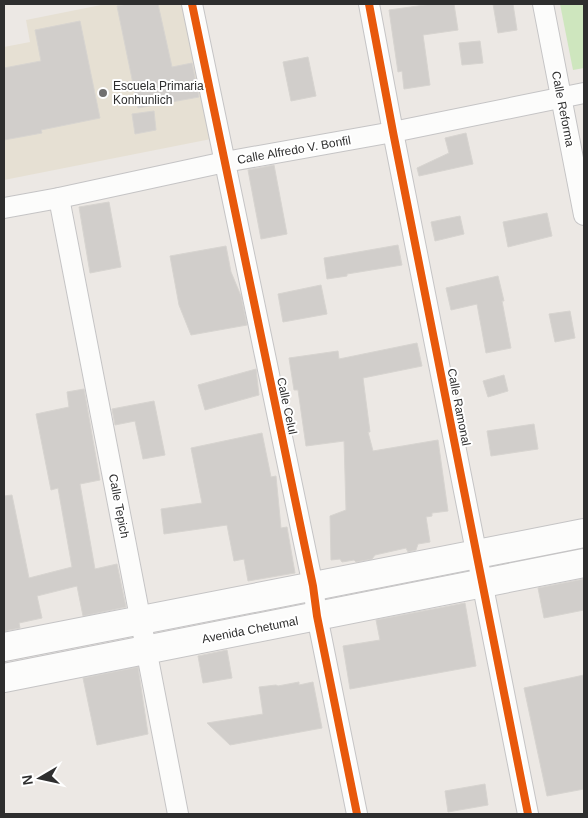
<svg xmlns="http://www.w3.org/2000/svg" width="588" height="818" font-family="Helvetica,sans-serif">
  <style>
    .education { fill: #e6e0d3 }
    .green { fill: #cee6be }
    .building { fill: #d1cecb; stroke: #d7d4d0 }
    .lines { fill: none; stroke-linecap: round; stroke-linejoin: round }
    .street-casing { stroke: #c5c4c5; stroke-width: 22 }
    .secondary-casing { stroke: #c5c4c5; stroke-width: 30 }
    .street { stroke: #fcfcfb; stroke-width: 20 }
    .secondary { stroke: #fcfcfb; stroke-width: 28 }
    .cycleway-casing { stroke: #fff; stroke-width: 11 }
    .cycleway { stroke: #e8590c; stroke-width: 8 }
    .poi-dot { fill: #706f6e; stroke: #fff; stroke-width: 2 }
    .labels { text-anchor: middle; stroke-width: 4; stroke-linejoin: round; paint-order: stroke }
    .poi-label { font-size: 12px; fill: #2e2e2e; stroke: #fff; text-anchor: start }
    .street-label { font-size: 12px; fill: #2e2e2e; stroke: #fff }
  </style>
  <rect width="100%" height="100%" fill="#ece8e4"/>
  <polygon class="education" points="106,4 184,4 211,139 4,180 4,47 30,42 26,20"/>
  <polygon class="green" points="560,4 584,4 584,68 573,70"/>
  <g class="building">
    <polygon points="128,4 158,4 172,67 192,63 199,97 138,108 117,6"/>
    <polygon points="432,4 454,4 458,30 423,35 430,85 404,89 402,71 398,72 389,10"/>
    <polygon points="493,4 513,4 517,30 498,33"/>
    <polygon points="80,21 100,118 41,130 42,133 4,140 4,68 41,61 35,30"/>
    <polygon points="480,41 483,63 462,65 459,43"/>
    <polygon points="308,57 316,96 291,101 283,62"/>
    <polygon points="154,111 156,130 135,134 132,114"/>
    <polygon points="466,133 473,164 419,176 417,168 449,153 445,138"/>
    <polygon points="274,165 287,234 261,239 248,170"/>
    <polygon points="109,202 121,267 90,273 79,207"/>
    <polygon points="547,213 552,236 508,247 503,222"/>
    <polygon points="460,216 464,234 435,241 431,222"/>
    <polygon points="398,245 402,265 347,274 347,276 327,279 324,258"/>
    <polygon points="226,246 231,272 241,296 247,325 191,335 179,305 170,256"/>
    <polygon points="498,276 504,301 502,301 511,348 486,353 477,304 451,310 446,288"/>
    <polygon points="321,285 327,314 283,322 278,294"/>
    <polygon points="570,311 575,338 555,342 549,314"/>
    <polygon points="417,343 422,366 363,378 370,432 368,432 373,451 438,440 448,511 432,513 432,516 426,517 430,542 418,544 416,550 408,552 406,548 375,555 372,559 356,562 354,560 342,562 340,559 331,560 330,516 346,510 344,441 306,446 298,390 294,390 289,358 338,351 339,359"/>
    <polygon points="256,369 259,395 205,410 198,385"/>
    <polygon points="504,375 508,391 488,397 483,381"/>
    <polygon points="84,389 100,480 80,484 95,569 117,564 126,607 83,616 77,586 37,596 42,618 19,623 20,628 4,631 4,496 12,495 29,578 72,567 58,488 51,490 36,414 69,407 67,392"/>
    <polygon points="154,401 165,455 143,459 135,421 115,425 112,409"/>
    <polygon points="534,424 538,449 491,456 487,431"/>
    <polygon points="262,433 271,477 276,476 281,528 287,527 295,573 248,581 244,559 234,561 227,525 164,534 161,509 202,503 191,448"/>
    <polygon points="584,579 584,610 544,618 538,588"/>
    <polygon points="465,603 476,666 350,689 343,646 380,640 376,620"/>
    <polygon points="227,650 232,678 203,683 198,656"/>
    <polygon points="138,667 148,734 97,745 83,678"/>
    <polygon points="584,675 584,789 547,796 524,688"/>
    <polygon points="299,682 299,685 313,682 322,728 230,745 207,723 263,714 259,687 276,685 278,686"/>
    <polygon points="485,784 488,805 448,812 445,791"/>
  </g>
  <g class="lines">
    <g class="street-casing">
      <g id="street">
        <polyline points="192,4 313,586 317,616 357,814"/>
        <polyline points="369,4 393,132 528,814"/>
        <polyline points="543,4 584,215"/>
        <polyline points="59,198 178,814"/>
        <polyline points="4,208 59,198 225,162 393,132 584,93"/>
      </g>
    </g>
    <g class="secondary-casing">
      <g id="secondary">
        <polyline points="4,647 584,533"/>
        <polyline points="4,678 584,563"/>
      </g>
    </g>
    <use href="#street" class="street"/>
    <use href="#secondary" class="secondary"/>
    <g class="cycleway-casing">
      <g id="cycleway">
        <polyline points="192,4 313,586 317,616 357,814"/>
        <polyline points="369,4 393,132 528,814"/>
      </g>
    </g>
    <use href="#cycleway" class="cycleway"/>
  </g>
  <circle class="poi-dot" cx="103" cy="93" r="5"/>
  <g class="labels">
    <g class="poi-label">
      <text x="113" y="90">Escuela Primaria<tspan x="113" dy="14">Konhunlich</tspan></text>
    </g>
    <g class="street-label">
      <text transform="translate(563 109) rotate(79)" y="4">Calle Reforma</text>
      <text transform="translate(294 150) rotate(-10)" y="4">Calle Alfredo V. Bonfil</text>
      <text transform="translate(287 406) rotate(78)" y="4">Calle Celul</text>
      <text transform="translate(459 407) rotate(79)" y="4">Calle Ramonal</text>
      <text transform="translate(119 506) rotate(79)" y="4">Calle Tepich</text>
      <text transform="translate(250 630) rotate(-11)" y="4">Avenida Chetumal</text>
    </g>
  </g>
  <rect width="588" height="818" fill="none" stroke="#2e2e2e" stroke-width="10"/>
  <g transform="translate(40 778) rotate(261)" stroke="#ffffff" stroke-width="4" paint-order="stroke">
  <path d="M0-4L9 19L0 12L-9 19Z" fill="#2e2e2e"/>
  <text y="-8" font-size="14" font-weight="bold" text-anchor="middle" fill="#2e2e2e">N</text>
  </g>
</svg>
